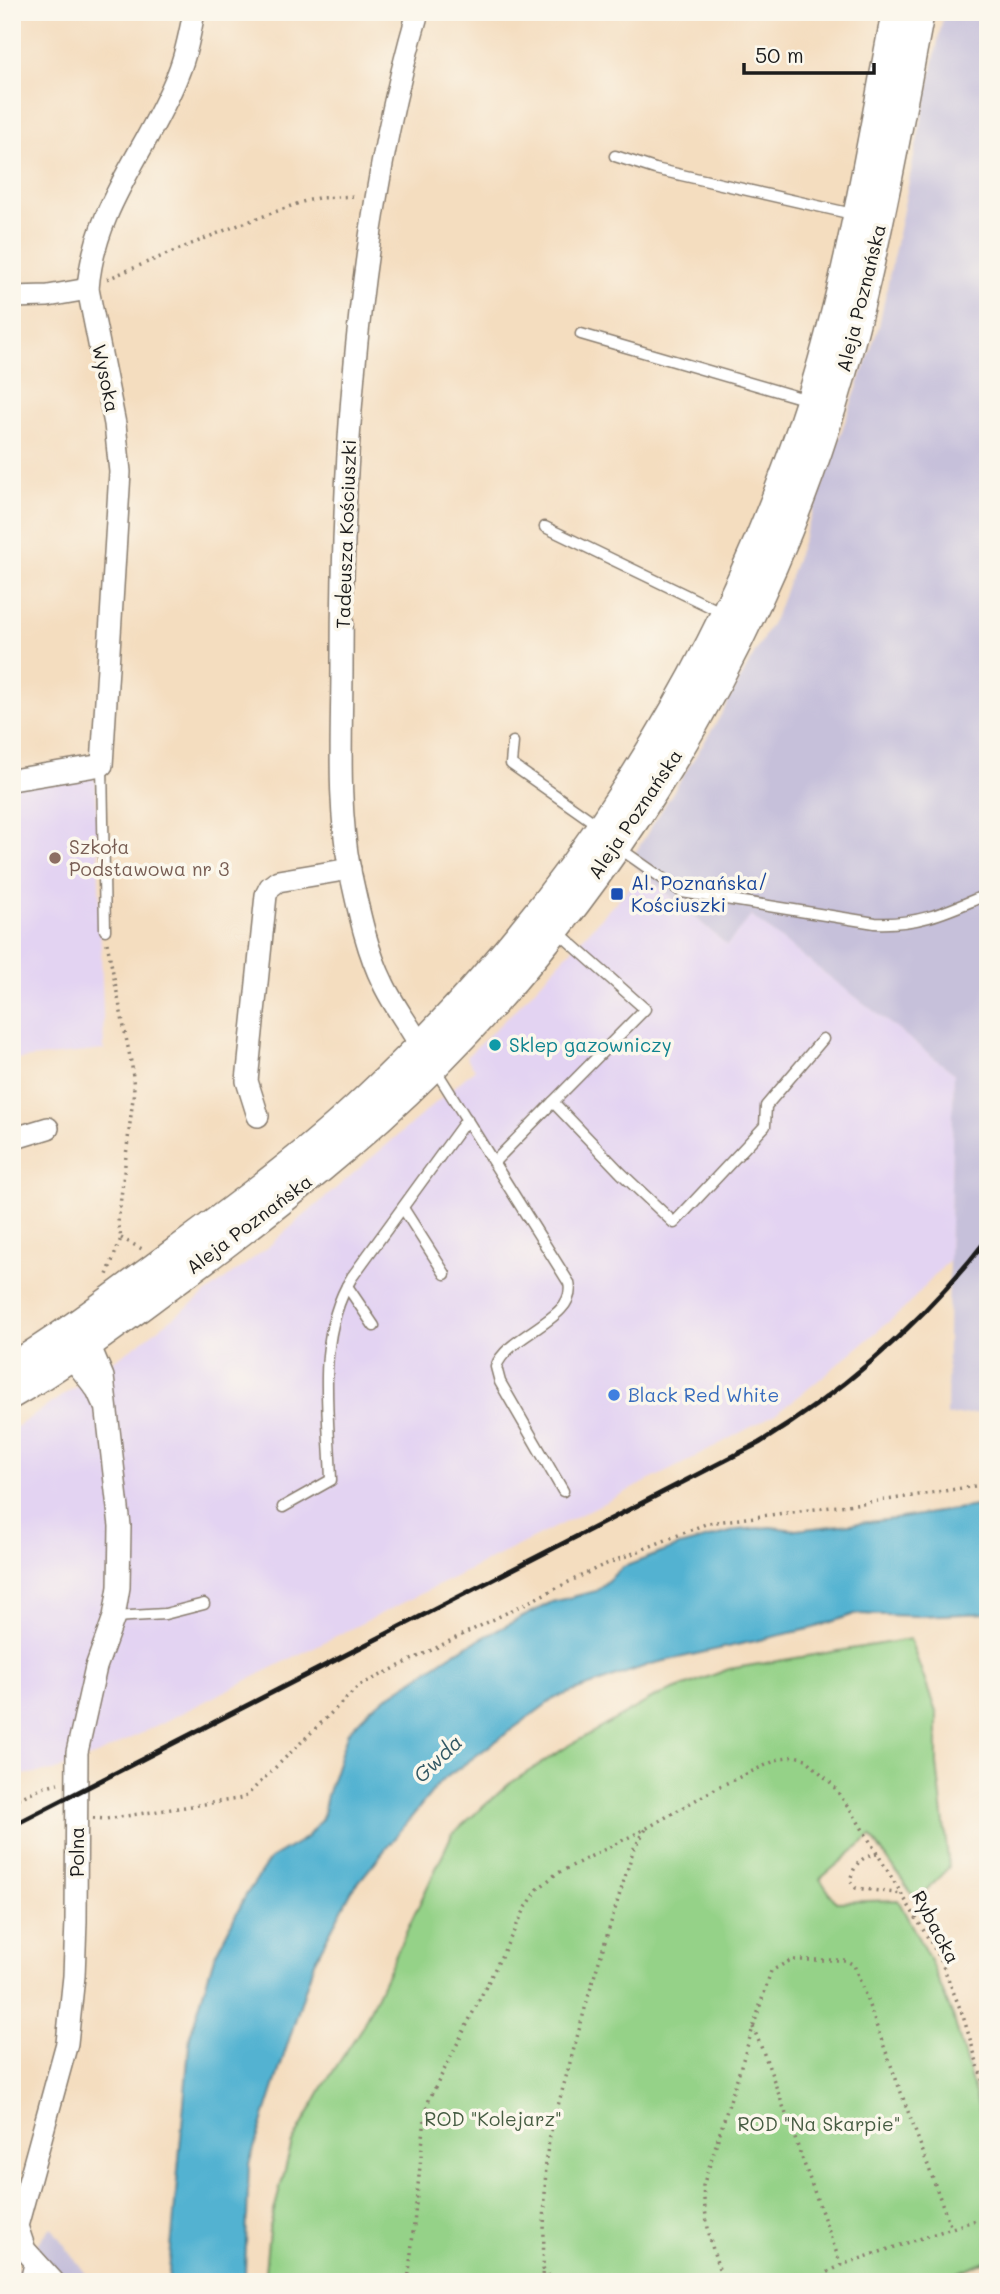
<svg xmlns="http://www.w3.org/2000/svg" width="1000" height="2294" font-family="Mali,sans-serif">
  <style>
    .built { fill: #e3d3f2 }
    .industrial { fill: #c6c0da }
    .green { fill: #95d288; stroke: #587752; stroke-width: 2 }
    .water { fill: #52b2d1; stroke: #376776; stroke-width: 2 }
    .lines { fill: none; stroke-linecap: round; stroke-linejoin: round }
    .service-casing { stroke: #887c6e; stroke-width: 13 }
    .minor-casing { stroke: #887c6e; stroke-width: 24 }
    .secondary-casing { stroke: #887c6e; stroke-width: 31 }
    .path { stroke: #887c6e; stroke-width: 3.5; stroke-dasharray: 2 5; stroke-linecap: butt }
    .service { stroke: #fff; stroke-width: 10 }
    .minor { stroke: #fff; stroke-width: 21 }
    .secondary { stroke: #fff; stroke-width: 28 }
    .rail { stroke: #1c1c1c; stroke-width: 5 }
    .education-dot { fill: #8d6e63; stroke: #fbf7ec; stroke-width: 2.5 }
    .transit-dot { fill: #1a4fb4; stroke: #fbf7ec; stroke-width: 2.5 }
    .culture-dot { fill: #0f9aa8; stroke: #fbf7ec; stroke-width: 2.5 }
    .shop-dot { fill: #3f7fe0; stroke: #fbf7ec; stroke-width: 2.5 }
    .labels { text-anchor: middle; stroke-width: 7; stroke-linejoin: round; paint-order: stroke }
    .street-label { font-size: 19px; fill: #1c1c1c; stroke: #fbf7ec }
    .education-label { font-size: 19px; fill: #785e54; stroke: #fbf7ec; text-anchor: start }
    .transit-label { font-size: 19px; fill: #164399; stroke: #fbf7ec; text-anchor: start }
    .culture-label { font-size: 19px; fill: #0d838f; stroke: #fbf7ec; text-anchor: start }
    .shop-label { font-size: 19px; fill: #366cbe; stroke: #fbf7ec; text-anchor: start }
    .park-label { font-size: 19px; fill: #465c42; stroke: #fbf7ec }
    .water-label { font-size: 21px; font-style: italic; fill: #325864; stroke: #fbf7ec }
  </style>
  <rect width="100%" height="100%" fill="#fbf7ec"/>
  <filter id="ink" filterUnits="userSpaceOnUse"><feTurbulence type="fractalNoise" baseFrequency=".0143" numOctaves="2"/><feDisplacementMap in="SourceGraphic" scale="14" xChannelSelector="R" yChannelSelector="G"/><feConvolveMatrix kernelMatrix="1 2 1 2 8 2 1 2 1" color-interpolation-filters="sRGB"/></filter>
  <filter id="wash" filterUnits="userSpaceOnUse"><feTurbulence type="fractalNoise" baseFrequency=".00686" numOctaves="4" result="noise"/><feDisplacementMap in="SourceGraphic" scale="28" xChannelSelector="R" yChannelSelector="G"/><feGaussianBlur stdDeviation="1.57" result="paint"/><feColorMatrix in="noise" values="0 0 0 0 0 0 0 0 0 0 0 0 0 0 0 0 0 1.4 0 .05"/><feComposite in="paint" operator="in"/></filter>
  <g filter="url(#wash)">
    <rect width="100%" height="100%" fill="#f4ddbf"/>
    <g class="built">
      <polygon points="93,777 96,782 104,1050 12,1060 12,785"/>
      <polygon points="643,873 727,945 751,916 954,1073 949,1260 904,1309 803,1393 775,1414 678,1466 97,1755 53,1771 12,1776 12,1430 138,1344 263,1251 475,1069 466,1057 515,1010"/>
    </g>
    <g class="industrial">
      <polygon points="944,12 988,12 988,1412 947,1416 949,1260 954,1073 751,916 727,945 630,861 718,720 777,613 879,326"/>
      <polygon points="51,2227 92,2282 12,2282 12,2277"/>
    </g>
    <polygon class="green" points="910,1639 937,1715 937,1764 949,1867 917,1901 871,1836 820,1879 836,1902 898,1900 930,1960 954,2019 988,2141 988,2260 934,2282 264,2282 269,2230 292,2143 323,2087 362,2027 452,1834 509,1784 565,1748 655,1697 729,1669"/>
    <polygon class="water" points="988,1504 988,1613 917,1616 855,1614 813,1628 651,1664 555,1698 440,1782 352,1890 314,1962 249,2164 245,2272 247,2282 168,2282 190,2036 214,1957 246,1895 270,1859 307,1837 322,1819 327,1795 348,1732 371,1708 455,1652 552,1602 596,1591 623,1567 679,1546 738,1530 770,1527 796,1530 895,1519"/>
  </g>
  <g filter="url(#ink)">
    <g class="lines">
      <g class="service-casing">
        <g id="service">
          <polyline points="615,156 655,169 857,215"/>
          <polyline points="581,334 808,400"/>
          <polyline points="545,527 723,613"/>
          <polyline points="513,742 511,764 599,826"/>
          <polyline points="102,765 105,930"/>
          <path d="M619 848 682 892 875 923C920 925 948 911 988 894"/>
          <path d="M435 1069 569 1283C578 1319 507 1334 496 1367L500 1382 563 1491"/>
          <polyline points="553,1102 645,1009 556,930"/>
          <polyline points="494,1162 553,1102 621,1173 674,1223 765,1126 766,1106 823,1039"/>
          <polyline points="403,1208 445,1274"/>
          <polyline points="347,1286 374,1326"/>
          <path d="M283 1507 331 1480C329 1412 315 1337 352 1277L467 1119"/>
          <polyline points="114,1617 165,1614 204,1604"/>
          <polyline points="25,2282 31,2258"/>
        </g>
      </g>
      <g class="minor-casing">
        <g id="minor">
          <path d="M418 12C358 217 342 451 342 664 342 732 337 804 350 871 358 907 366 949 383 983 393 1005 409 1025 421 1047"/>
          <polyline points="12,297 48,296 88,289"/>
          <path d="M12 780 102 765 120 472 115 424 88 289C94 206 149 149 178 74 186 55 190 33 194 12"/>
          <polyline points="258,1116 247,1081 266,895 270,887 278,881 350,869"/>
          <polyline points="12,1139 48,1128"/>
          <polyline points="62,1345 97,1390 102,1401"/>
          <polyline points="54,2282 25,2250 17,2226 67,2043 74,1976 76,1921 77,1752 96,1667 114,1617 119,1587 120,1526 103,1377 89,1344 81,1332"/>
        </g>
      </g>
      <g class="secondary-casing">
        <g id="secondary">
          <path d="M12 1367C70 1332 123 1290 178 1250 243 1202 309 1153 368 1097 572 906 726 666 811 399 851 273 871 142 896 12"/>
          <path d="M12 1394C74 1358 131 1313 189 1271 275 1207 358 1142 434 1066 600 900 730 694 810 473 864 324 890 168 920 12"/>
        </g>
      </g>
      <g class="path">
        <polyline points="107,279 228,229 302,202 318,198 357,196"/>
        <polyline points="107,943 132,1067 134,1090 118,1222 121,1238 107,1275"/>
        <polyline points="121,1238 144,1250"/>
        <polyline points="12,1802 42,1787 58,1783"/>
        <polyline points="93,1818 106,1819 244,1798 359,1686 599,1567 708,1523 893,1499 988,1484"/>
        <path d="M877 1854C860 1857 854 1865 850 1881L856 1888 903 1894"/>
        <polyline points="753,2027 766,2059 841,2265"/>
        <polyline points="408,2282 425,2118 429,2100 525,1909 538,1889 556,1874 647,1828 718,1787 781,1758 795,1756 806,1759 832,1784 854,1815 939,1956 963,2016 988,2098"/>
        <polyline points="541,2282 543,2269"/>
        <polyline points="552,2282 543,2269 546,2158 551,2131 591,1987 634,1848 646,1829"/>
        <path d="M724 2282C711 2250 705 2220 703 2186L771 1971 791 1960H845L854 1965 951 2228"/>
        <polyline points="818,2282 825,2274 841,2265 988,2216"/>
      </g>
      <use href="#service" class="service"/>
      <use href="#minor" class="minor"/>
      <use href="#secondary" class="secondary"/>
      <path class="rail" d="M12 1826 759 1443C849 1388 924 1321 988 1238"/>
    </g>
  </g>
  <circle class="education-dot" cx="55" cy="858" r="7"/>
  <rect class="transit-dot" x="610" y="887" width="14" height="14" rx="3.5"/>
  <circle class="culture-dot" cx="495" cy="1045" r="7"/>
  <circle class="shop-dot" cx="614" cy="1395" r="7"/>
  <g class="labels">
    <g class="street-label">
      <text transform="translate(861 298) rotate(-76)" y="7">Aleja Poznańska</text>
      <text transform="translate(106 378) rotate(78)" y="7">Wysoka</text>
      <text transform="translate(346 534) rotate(-88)" y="7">Tadeusza Kościuszki</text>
      <text transform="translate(635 814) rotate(-56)" y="7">Aleja Poznańska</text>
      <text transform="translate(249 1224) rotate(-37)" y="7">Aleja Poznańska</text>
      <text transform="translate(77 1852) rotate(-90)" y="7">Polna</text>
      <text transform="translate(936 1927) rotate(62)" y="7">Rybacka</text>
    </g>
    <g class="education-label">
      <text x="69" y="854">Szkoła<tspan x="69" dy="22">Podstawowa nr 3</tspan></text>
    </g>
    <g class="transit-label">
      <text x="631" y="890">Al. Poznańska/<tspan x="631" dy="22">Kościuszki</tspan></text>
    </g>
    <g class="culture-label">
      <text x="509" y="1052">Sklep gazowniczy</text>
    </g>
    <g class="shop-label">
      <text x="628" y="1402">Black Red White</text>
    </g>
    <g class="park-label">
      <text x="493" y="2126">ROD "Kolejarz"</text>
      <text x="819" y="2131">ROD "Na Skarpie"</text>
    </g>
    <g class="water-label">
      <text transform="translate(438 1759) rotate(-44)" y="7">Gwda</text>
    </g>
  </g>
  <rect width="1000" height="2294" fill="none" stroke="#fbf7ec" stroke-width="42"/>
  <path d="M744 63v10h130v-10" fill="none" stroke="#1c1c1c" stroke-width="3.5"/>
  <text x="755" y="63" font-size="21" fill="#1c1c1c" stroke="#fbf7ec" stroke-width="5" paint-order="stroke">50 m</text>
</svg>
